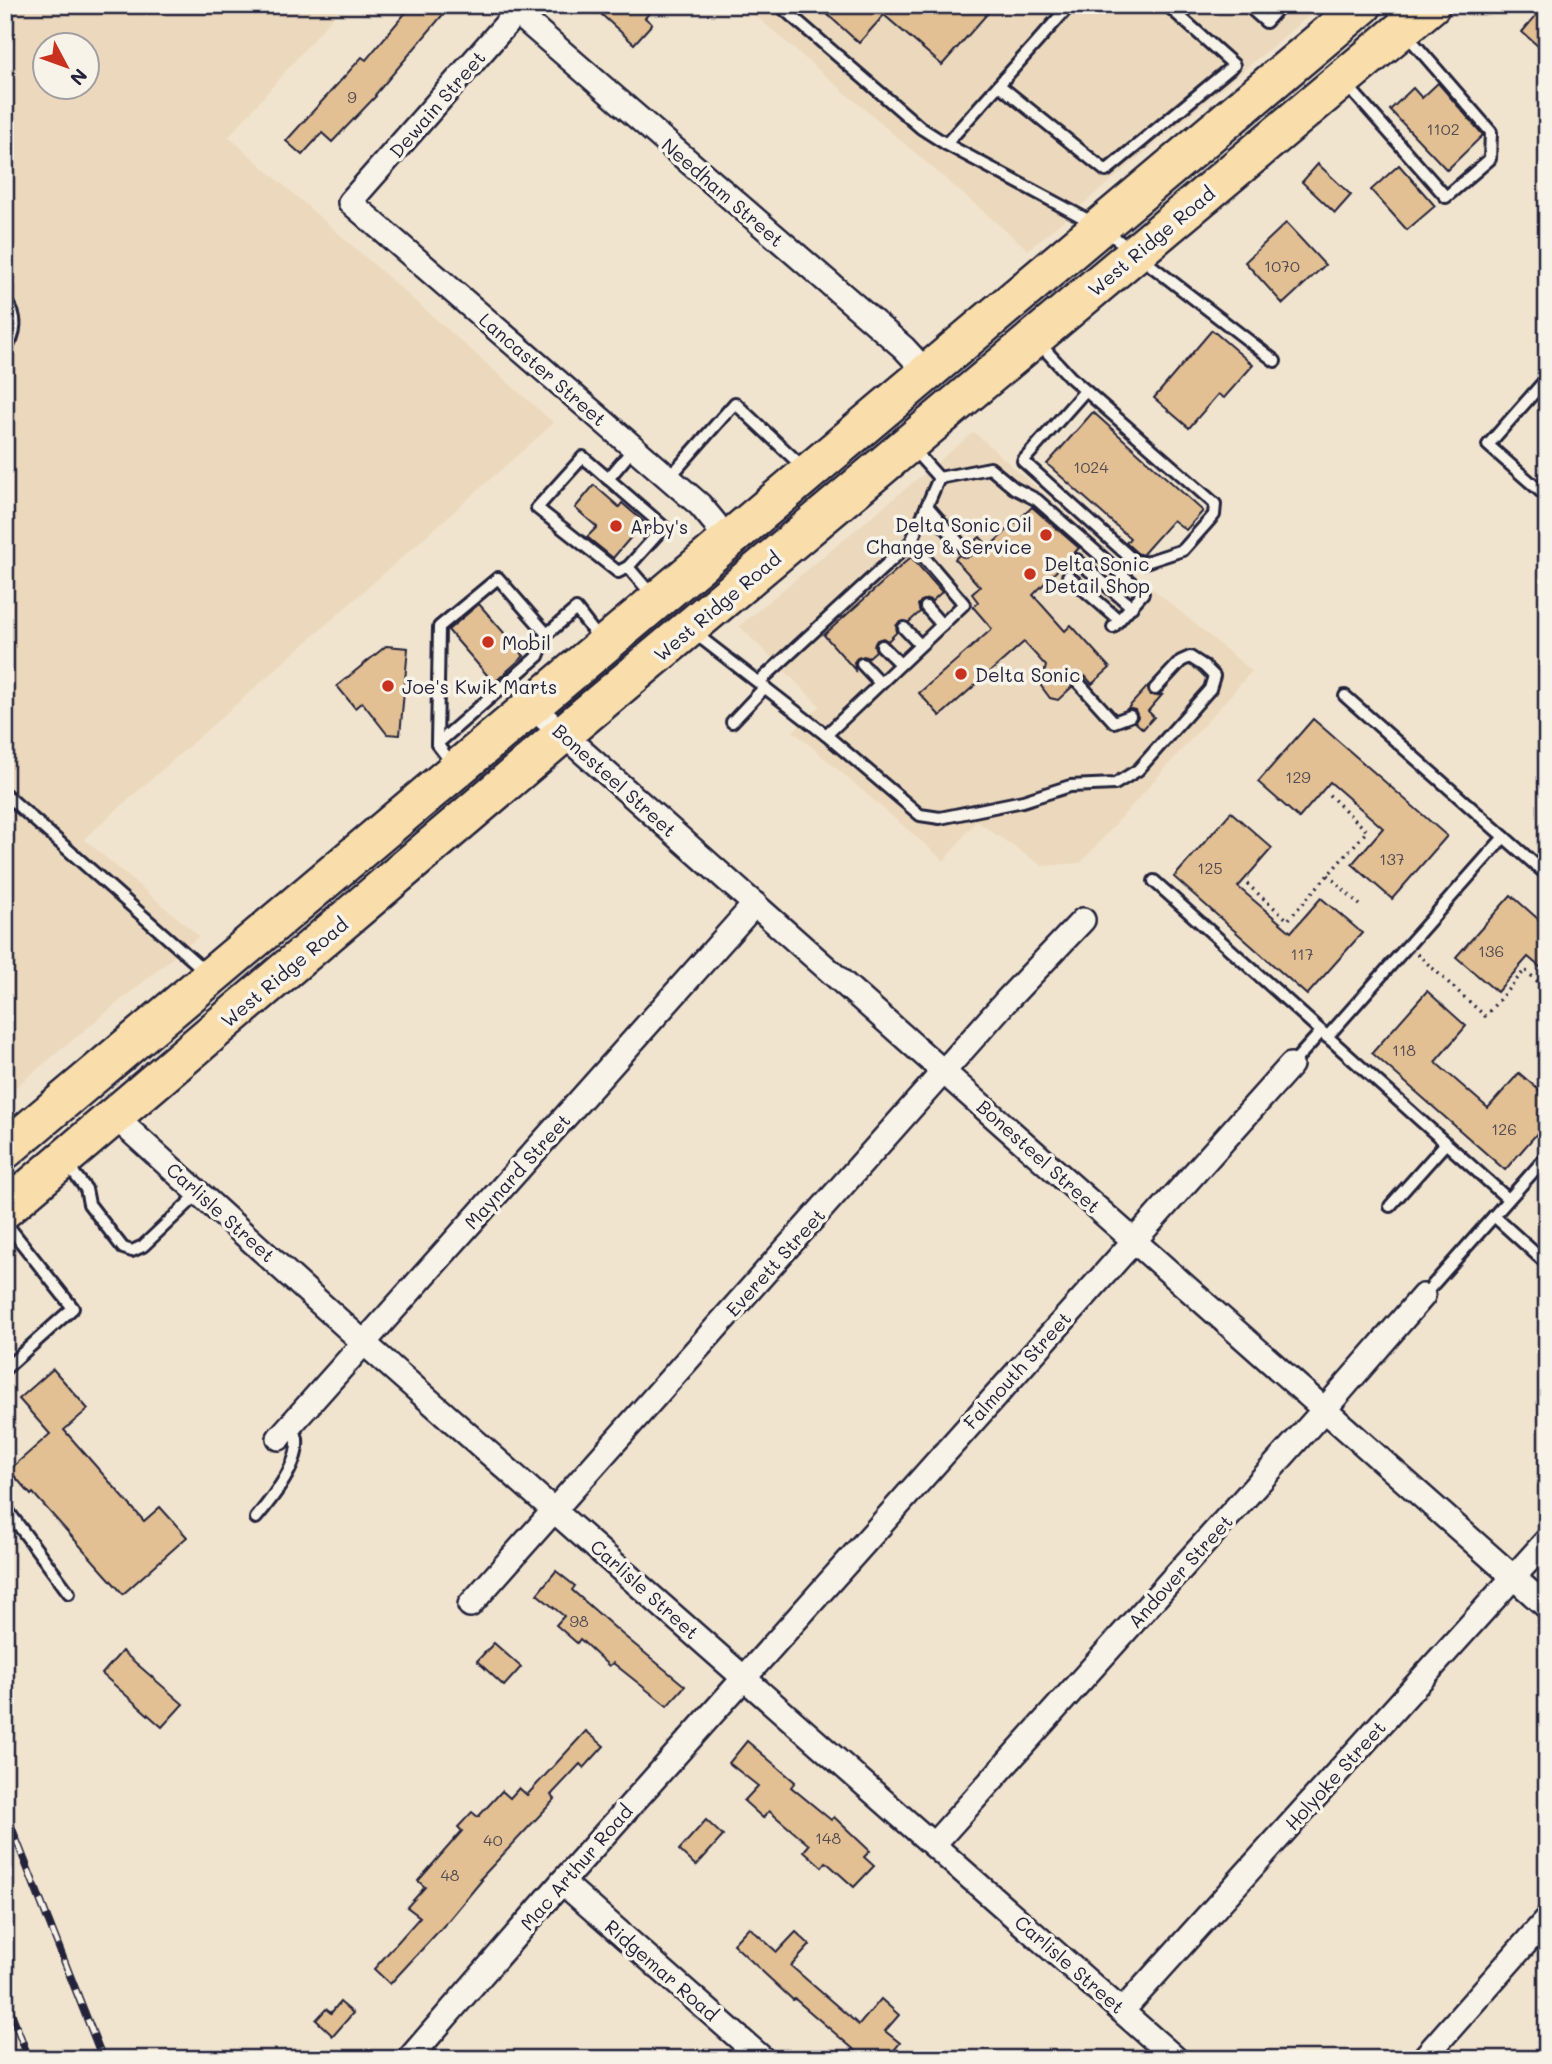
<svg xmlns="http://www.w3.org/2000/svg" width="1552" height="2064" font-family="Mali,sans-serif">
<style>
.built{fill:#ecd9bd;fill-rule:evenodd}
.building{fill:#e2c094;stroke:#22223b;stroke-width:2}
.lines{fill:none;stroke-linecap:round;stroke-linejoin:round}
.service-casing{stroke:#22223b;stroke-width:16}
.minor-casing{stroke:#22223b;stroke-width:28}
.trunk-casing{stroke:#22223b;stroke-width:42}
.path{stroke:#22223b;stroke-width:3.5;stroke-dasharray:2 5;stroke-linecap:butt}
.service{stroke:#f7f3e8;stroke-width:10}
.minor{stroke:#f7f3e8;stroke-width:23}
.trunk{stroke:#f9deab;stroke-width:37}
.rail-casing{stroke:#22223b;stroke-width:8}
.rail{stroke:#f7f3e8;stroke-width:5;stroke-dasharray:16;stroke-linecap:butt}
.poi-dot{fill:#c8321e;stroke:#f7f3e8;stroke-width:2.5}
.labels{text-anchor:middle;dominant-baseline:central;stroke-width:7;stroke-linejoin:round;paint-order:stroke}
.number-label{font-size:16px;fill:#524a51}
.street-label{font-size:19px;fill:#22223b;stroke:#f7f3e8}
.poi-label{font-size:19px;fill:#22223b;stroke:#f7f3e8;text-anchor:start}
</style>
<rect width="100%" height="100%" fill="#f1e4cf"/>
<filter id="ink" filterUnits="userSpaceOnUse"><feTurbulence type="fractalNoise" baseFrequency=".0143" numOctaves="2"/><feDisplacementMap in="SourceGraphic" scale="14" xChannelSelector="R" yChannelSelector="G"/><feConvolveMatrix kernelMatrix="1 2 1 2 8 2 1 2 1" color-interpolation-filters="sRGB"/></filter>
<g filter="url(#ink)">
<!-- built -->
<g class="built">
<path d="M5,5H343L229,137L554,423L84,839L199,936L5,1096ZM46,46H88V88H46Z"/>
<polygon points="743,5 1322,5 1028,250"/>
<polygon points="974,432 1118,560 1252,671 1081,863 1042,866 976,821 944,861 793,731 820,706 739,626"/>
</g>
<!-- building -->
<g class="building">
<polygon points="412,5 451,5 375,95 376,96 332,142 322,133 302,155 286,141 362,57 366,60"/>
<polygon points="591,5 656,5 645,18 652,24 634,44"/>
<polygon points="817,5 995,5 942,65 884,15 859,43"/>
<polygon points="1545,5 1547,5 1547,54 1522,32"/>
<polygon points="1438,83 1483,135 1447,170 1390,110 1413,88 1422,98"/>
<polygon points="1318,164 1351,195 1335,213 1302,182"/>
<polygon points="1399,165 1435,206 1407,230 1371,190"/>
<polygon points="1286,223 1325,265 1283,304 1245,262"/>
<polygon points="1212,330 1253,365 1224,398 1218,394 1189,428 1154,398"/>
<polygon points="1093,412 1203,511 1186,530 1173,520 1142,555 1137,553 1126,543 1130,538 1047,464"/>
<polygon points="594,485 619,507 622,503 644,522 613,558 587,537 597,527 575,508"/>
<polygon points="1032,507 1079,548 1033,595 1065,631 1071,625 1110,668 1092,684 1085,676 1076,675 1070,680 1072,687 1058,700 1050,698 1041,686 1046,666 1024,642 940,716 919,693 992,629 973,607 978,602 972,594 980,587 955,559 959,555 966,558 971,555 973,549 971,545 980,537 989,547"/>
<polygon points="911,557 942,592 932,601 928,599 921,601 918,605 920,612 909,622 899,622 896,626 897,632 888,641 883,638 877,640 874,645 876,651 868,658 864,656 857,658 854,662 855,670 824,635"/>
<polygon points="479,604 524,656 494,683 448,630"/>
<polygon points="386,646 408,648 400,735 387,734 362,702 355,708 337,686"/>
<polygon points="1148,686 1150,695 1162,695 1148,711 1154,717 1143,729 1135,722 1138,717 1135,710 1127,709"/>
<polygon points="1313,719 1447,836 1392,899 1352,864 1383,828 1330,782 1299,818 1258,782"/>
<polygon points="1231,812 1272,848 1238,887 1291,932 1321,898 1362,933 1307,995 1174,877"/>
<polygon points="1511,895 1547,927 1547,973 1528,957 1497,992 1456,957"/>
<polygon points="1427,991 1466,1026 1435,1062 1488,1108 1519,1073 1547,1097 1547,1122 1505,1170 1372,1053"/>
<polygon points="53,1369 88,1409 64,1430 144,1521 160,1507 187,1537 123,1594 33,1493 31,1495 9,1470 50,1434 19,1399"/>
<polygon points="556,1571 575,1586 572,1590 623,1635 685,1686 667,1706 613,1663 609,1666 580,1639 577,1643 556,1625 564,1616 537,1594"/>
<polygon points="494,1643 521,1667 504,1686 477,1661"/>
<polygon points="122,1651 183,1704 162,1727 102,1674"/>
<polygon points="586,1731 604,1746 584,1768 580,1764 551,1795 555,1799 480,1879 482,1880 448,1921 390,1984 374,1969 420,1917 407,1907 425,1887 418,1881 462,1831 458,1827 472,1812 478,1817 502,1791 510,1798 519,1788 527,1795"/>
<polygon points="747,1741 795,1782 791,1787 831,1820 834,1817 870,1851 864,1857 874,1866 854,1887 826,1862 822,1867 804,1851 809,1845 769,1811 763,1818 744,1801 758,1786 729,1763"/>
<polygon points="706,1820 723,1836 696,1866 679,1850"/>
<polygon points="749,1927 777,1952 796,1932 810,1945 791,1966 859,2025 881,1999 899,2015 885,2031 900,2043 887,2059 865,2059 795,1999 793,2000 733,1944"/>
<polygon points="340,2002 353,2013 333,2036 316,2020 326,2009 331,2013"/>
</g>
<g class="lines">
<defs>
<g id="service">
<polyline points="779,5 921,128 946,144 1101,227 1275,361"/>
<polyline points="1247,5 1266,22 1281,5"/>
<polyline points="999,85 1106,171 1234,65 1167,5"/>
<polyline points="1347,85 1446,197 1490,159 1491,132 1406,34"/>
<polyline points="946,144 1070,5"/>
<path d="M5,302C19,315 16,336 5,349"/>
<polyline points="1037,341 1070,377 1215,504 1214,515 1183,550 1143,563 1133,560 1023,461 1085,391"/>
<polyline points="1547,378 1488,445 1547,497"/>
<polyline points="913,449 939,478"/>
<polygon points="583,457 664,527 628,567 618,572 537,508"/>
<polyline points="669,478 735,403 805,469"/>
<polyline points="939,478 990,468 1014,488 1037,500 1143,593 1113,627"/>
<polyline points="608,479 634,448"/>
<polyline points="927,506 965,550"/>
<polyline points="1077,560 1132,607"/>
<polyline points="628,567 653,596"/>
<polyline points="1068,576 1119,620"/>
<polyline points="926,607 942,625"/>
<polyline points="904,628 920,645"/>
<polyline points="692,631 826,735 964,604 911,542"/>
<polyline points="882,646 900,664"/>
<polyline points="862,664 880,683"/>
<polyline points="759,682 911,542 939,478"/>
<polyline points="1078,682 1114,722 1130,716"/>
<polyline points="1345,696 1547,875"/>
<polyline points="732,722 765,687"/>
<polyline points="826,735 920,815 940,818 1023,801 1070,786 1115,784 1138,770 1210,689 1214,676 1204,666 1190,657 1181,661 1155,689"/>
<polyline points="437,744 538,656 547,634"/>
<polyline points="454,766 437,744 439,627 498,578 547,634 576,609 600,640"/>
<polyline points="5,794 205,971"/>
<polyline points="1154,881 1508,1199"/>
<polyline points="1327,1037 1504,837"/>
<polyline points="1291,1065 1321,1032"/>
<polyline points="66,1163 86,1189 89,1204 123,1248 132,1251 143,1246 199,1193"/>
<polyline points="1390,1206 1446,1143"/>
<polyline points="1494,1216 1547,1264"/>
<polyline points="5,1222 73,1308 5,1369"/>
<polyline points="1423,1296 1547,1156"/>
<polyline points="5,1507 69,1593"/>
<path d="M256,1518C271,1500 300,1464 297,1439C296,1434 294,1428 293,1423"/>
</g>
<g id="minor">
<polyline points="523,5 350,202 700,505 715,523 726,544"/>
<polyline points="517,13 904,348 927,373"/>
<polyline points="531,706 1547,1607"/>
<polyline points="115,1117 364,1343 1176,2059"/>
<polyline points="279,1438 755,904"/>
<polyline points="470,1605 1006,1001 1083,920"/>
<polyline points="934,1844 1324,1410 1423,1296"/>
<polyline points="562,1882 763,2059"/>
<polyline points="1123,2010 1547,1540"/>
<polyline points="409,2059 562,1882 1291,1065"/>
<polyline points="1423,2059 1547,1919"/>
</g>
<g id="trunk">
<path d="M5,1150C457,767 911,387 1363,5"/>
<polyline points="5,1209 563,734 1431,5"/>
</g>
</defs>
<!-- service casing -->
<use href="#service" class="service-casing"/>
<!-- minor casing -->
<use href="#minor" class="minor-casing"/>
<!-- trunk casing -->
<use href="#trunk" class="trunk-casing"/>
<!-- path -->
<g class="path">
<polyline points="1328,875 1360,905"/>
<polyline points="1247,884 1288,920 1367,831 1327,793"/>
<polyline points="1417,954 1485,1016 1525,970 1547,990"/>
</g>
<!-- service -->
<use href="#service" class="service"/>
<!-- minor -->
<use href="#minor" class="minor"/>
<!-- trunk -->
<use href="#trunk" class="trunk"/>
<defs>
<g id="rail">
<polyline points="5,1811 103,2059"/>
<polyline points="5,1997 29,2059"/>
</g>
</defs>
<!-- rail casing -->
<use href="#rail" class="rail-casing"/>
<!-- rail -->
<use href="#rail" class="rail"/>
</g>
</g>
<!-- markers -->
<g class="poi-dot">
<circle cx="616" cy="526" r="7"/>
<circle cx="1046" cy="535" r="7"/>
<circle cx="1030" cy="574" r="7"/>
<circle cx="488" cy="642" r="7"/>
<circle cx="961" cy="674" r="7"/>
<circle cx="388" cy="686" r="7"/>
</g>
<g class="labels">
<!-- number labels -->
<g class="number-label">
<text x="352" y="96">9</text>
<text x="1443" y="128">1102</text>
<text x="1282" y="265">1070</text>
<text x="1091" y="466">1024</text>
<text x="1298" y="776">129</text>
<text x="1392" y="858">137</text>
<text x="1210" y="867">125</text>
<text x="1491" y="950">136</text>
<text x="1302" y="953">117</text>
<text x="1404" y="1049">118</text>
<text x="1504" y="1128">126</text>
<text x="579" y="1620">98</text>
<text x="828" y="1837">148</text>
<text x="493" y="1839">40</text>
<text x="450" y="1874">48</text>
</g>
<!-- street labels -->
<g class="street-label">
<text transform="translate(437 104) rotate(-49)">Dewain Street</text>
<text transform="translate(723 192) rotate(41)">Needham Street</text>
<text transform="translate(1151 241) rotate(-40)">West Ridge Road</text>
<text transform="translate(543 369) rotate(41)">Lancaster Street</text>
<text transform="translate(717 606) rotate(-40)">West Ridge Road</text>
<text transform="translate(615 780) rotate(42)">Bonesteel Street</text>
<text transform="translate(284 972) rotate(-40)">West Ridge Road</text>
<text transform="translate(1039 1156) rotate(42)">Bonesteel Street</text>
<text transform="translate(517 1171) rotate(-48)">Maynard Street</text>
<text transform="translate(221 1212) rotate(42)">Carlisle Street</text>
<text transform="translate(775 1262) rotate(-48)">Everett Street</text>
<text transform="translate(1017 1370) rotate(-48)">Falmouth Street</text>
<text transform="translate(1180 1571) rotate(-48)">Andover Street</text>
<text transform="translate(645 1589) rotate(42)">Carlisle Street</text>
<text transform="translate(1335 1775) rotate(-48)">Holyoke Street</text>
<text transform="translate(576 1867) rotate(-49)">Mac Arthur Road</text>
<text transform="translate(1070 1964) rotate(41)">Carlisle Street</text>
<text transform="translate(662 1970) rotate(41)">Ridgemar Road</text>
</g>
<!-- poi labels -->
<g class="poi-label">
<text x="1032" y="524" text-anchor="end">Delta Sonic Oil<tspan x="1032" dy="22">Change &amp; Service</tspan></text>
<text x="630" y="526">Arby's</text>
<text x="1044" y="563">Delta Sonic<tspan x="1044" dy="22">Detail Shop</tspan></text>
<text x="502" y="642">Mobil</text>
<text x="975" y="674">Delta Sonic</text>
<text x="402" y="686">Joe's Kwik Marts</text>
</g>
</g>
<!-- margin -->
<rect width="1552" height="2064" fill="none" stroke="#f7f3e8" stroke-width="28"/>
<rect x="14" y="14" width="1524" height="2036" fill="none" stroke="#22223b" stroke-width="2.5" filter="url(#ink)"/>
<!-- north arrow -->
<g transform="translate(66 66) rotate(131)"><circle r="33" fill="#f7f3e8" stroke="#a29fa3" stroke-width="2"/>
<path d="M0-5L12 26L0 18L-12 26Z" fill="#c8321e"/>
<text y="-10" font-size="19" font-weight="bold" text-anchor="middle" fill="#22223b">N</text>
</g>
</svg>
